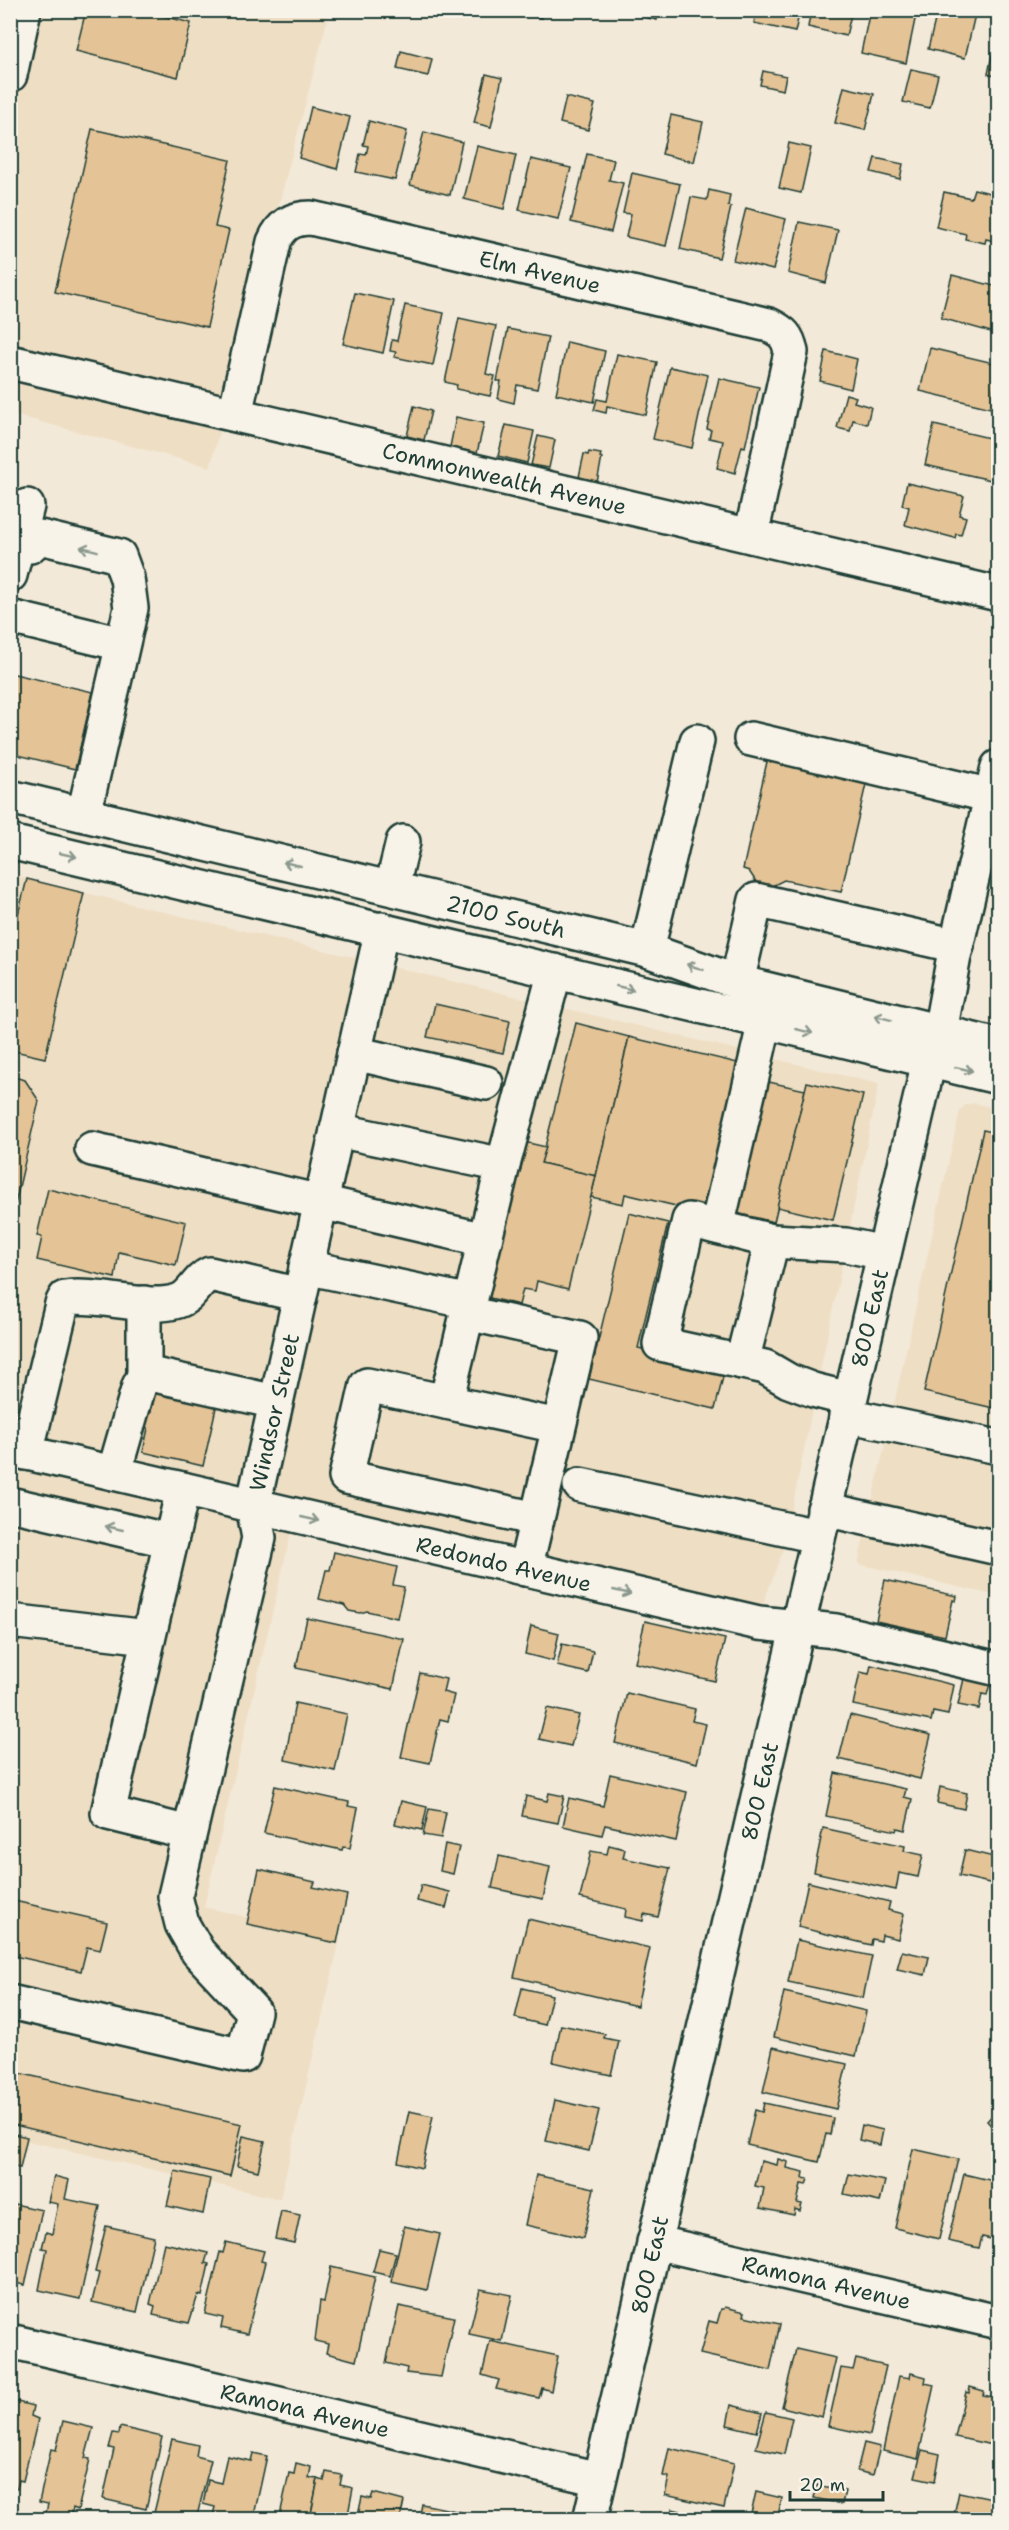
<svg xmlns="http://www.w3.org/2000/svg" width="1009" height="2530" font-family="'Shantell Sans',sans-serif">
<style>
.built{fill:#eedec4}
.building{fill:#e4c396;stroke:#1f3d34;stroke-width:1.5}
.lines{fill:none;stroke-linecap:round;stroke-linejoin:round}
.minor-casing{stroke:#1f3d34;stroke-width:38}
.major-casing{stroke:#1f3d34;stroke-width:38}
.minor{stroke:#f7f3e8;stroke-width:33}
.major{stroke:#f7f3e8;stroke-width:33}
.oneway{stroke:#8b988e}
.labels{text-anchor:middle;dominant-baseline:central;stroke-width:5;stroke-linejoin:round;paint-order:stroke}
.street-label{font-size:22px;fill:#1f3d34;stroke:#f7f3e8}
</style>
<rect width="100%" height="100%" fill="#f3e9d8"/>
<filter id="ink" filterUnits="userSpaceOnUse"><feTurbulence type="fractalNoise" baseFrequency=".0167" numOctaves="2"/><feDisplacementMap in="SourceGraphic" scale="12" xChannelSelector="R" yChannelSelector="G"/><feConvolveMatrix kernelMatrix="1 2 1 2 8 2 1 2 1" color-interpolation-filters="sRGB"/></filter>
<g filter="url(#ink)">
<!-- built -->
<g class="built">
<polygon points="302,10 328,17 210,467 11,414 10,11"/>
<polygon points="11,875 879,1084 784,1547 754,1629 292,1528 204,1907 340,1939 280,2199 11,2137"/>
<polygon points="974,1103 998,1109 998,1596 858,1564 960,1111 965,1105"/>
</g>
<!-- building -->
<g class="building">
<polygon points="86,10 152,10 151,13 191,23 178,77 76,51"/>
<polygon points="518,10 543,10 541,18 517,13"/>
<polygon points="613,10 659,10 657,20"/>
<polygon points="756,10 800,10 795,32 754,23"/>
<polygon points="811,10 852,10 846,36 808,27"/>
<polygon points="870,10 917,10 906,63 861,53"/>
<polygon points="934,10 976,10 965,58 928,49 936,16 933,16"/>
<polygon points="401,51 432,59 428,76 397,69"/>
<polygon points="992,55 998,57 998,77 988,74"/>
<polygon points="911,69 938,75 930,108 903,102"/>
<polygon points="763,71 786,76 783,90 760,85"/>
<polygon points="486,74 502,78 491,127 474,123"/>
<polygon points="844,87 874,94 865,130 835,123"/>
<polygon points="566,97 595,104 588,130 560,123"/>
<polygon points="311,107 350,117 337,169 299,158"/>
<polygon points="671,115 703,122 694,162 662,154"/>
<polygon points="369,121 407,131 395,180 356,172 360,154 366,155 368,146 363,145"/>
<polygon points="92,129 230,160 215,227 229,230 207,327 55,292"/>
<polygon points="424,132 462,142 450,195 410,185"/>
<polygon points="789,143 811,148 801,193 779,188"/>
<polygon points="477,146 516,155 504,209 464,199"/>
<polygon points="587,154 614,160 609,180 623,183 611,232 571,222"/>
<polygon points="875,158 903,164 900,179 871,172"/>
<polygon points="531,159 571,168 558,219 519,210"/>
<polygon points="632,173 680,184 666,246 626,237 631,214 623,213"/>
<polygon points="974,189 998,195 998,242 986,239 985,243 965,239 966,234 936,227 944,192 971,198"/>
<polygon points="709,190 730,195 728,206 731,207 719,258 680,249 691,197 707,200"/>
<polygon points="746,208 786,219 773,270 733,260"/>
<polygon points="799,222 838,230 826,283 788,273"/>
<polygon points="952,275 998,287 998,334 941,318"/>
<polygon points="355,293 394,301 383,353 343,344"/>
<polygon points="405,305 444,313 433,365 394,357 396,352 390,351 392,340 397,341"/>
<polygon points="459,318 496,326 486,374 495,376 490,396 456,389 457,385 445,382"/>
<polygon points="508,329 548,337 537,389 517,385 514,403 498,399 501,381 497,381"/>
<polygon points="567,342 605,351 594,402 556,394"/>
<polygon points="930,348 998,364 991,408 920,391"/>
<polygon points="826,351 857,359 851,389 820,381"/>
<polygon points="617,354 657,362 646,415 607,406 606,413 594,410 597,399 607,401"/>
<polygon points="670,367 708,375 692,448 653,439"/>
<polygon points="719,378 759,387 745,447 742,446 735,473 717,468 723,441 709,438 711,430 707,429"/>
<polygon points="846,394 856,397 854,402 871,407 867,424 853,420 850,431 837,428"/>
<polygon points="414,406 431,411 424,440 407,436"/>
<polygon points="456,417 484,423 477,453 450,447"/>
<polygon points="506,425 534,431 527,463 498,456"/>
<polygon points="934,425 998,440 991,480 925,465"/>
<polygon points="538,436 555,440 549,468 531,465"/>
<polygon points="589,452 601,454 600,457 602,458 597,482 579,477 584,454 588,455"/>
<polygon points="907,483 964,496 959,515 966,517 961,535 956,534 955,538 905,525 909,507 902,505"/>
<polygon points="10,673 93,692 75,769 10,753"/>
<polygon points="768,757 867,780 841,892 784,880 762,891 749,871 743,869"/>
<polygon points="27,879 84,893 45,1058 10,1050 10,946"/>
<polygon points="435,1004 510,1021 503,1053 427,1037"/>
<polygon points="576,1023 629,1037 596,1176 541,1163"/>
<polygon points="629,1037 746,1065 710,1214 625,1194 623,1204 591,1197"/>
<polygon points="10,1076 25,1080 39,1101 10,1226"/>
<polygon points="760,1080 805,1090 774,1222 728,1211"/>
<polygon points="807,1082 863,1095 833,1220 777,1207"/>
<polygon points="983,1130 998,1133 998,1409 924,1392"/>
<polygon points="524,1142 546,1147 541,1163 596,1176 568,1289 537,1281 535,1291 523,1289 519,1305 486,1297"/>
<polygon points="48,1189 186,1222 176,1265 119,1252 115,1278 37,1260 42,1237 37,1236"/>
<polygon points="629,1213 668,1223 638,1348 725,1369 715,1409 589,1379"/>
<polygon points="156,1390 217,1403 203,1466 143,1452 148,1428 138,1426 142,1409 151,1411"/>
<polygon points="334,1552 397,1567 393,1585 404,1587 397,1618 367,1611 360,1613 349,1611 344,1605 319,1599 326,1570 330,1570"/>
<polygon points="885,1580 957,1596 956,1601 953,1600 945,1636 876,1621"/>
<polygon points="307,1618 404,1639 393,1689 296,1668"/>
<polygon points="645,1621 725,1639 715,1681 635,1663"/>
<polygon points="531,1626 559,1633 553,1661 525,1654"/>
<polygon points="562,1644 593,1651 588,1673 557,1666"/>
<polygon points="871,1665 954,1685 948,1715 933,1712 931,1721 853,1705 860,1672 869,1674"/>
<polygon points="420,1673 446,1679 443,1692 454,1695 448,1721 440,1719 430,1763 401,1757"/>
<polygon points="965,1674 991,1680 987,1695 982,1694 979,1709 958,1705"/>
<polygon points="627,1693 695,1709 692,1721 706,1724 697,1763 615,1743"/>
<polygon points="295,1703 347,1714 335,1771 285,1760"/>
<polygon points="547,1708 579,1715 571,1746 539,1739"/>
<polygon points="850,1715 931,1735 920,1779 839,1759"/>
<polygon points="835,1773 906,1789 904,1797 912,1799 905,1830 897,1828 896,1831 826,1816"/>
<polygon points="610,1774 687,1792 676,1841 605,1825 602,1835 563,1826 569,1798 603,1806"/>
<polygon points="275,1786 349,1802 348,1806 358,1808 350,1848 343,1847 342,1850 264,1833"/>
<polygon points="940,1787 967,1793 964,1809 937,1803"/>
<polygon points="549,1793 564,1796 558,1823 522,1816 526,1796 547,1801"/>
<polygon points="401,1801 427,1807 422,1830 395,1824"/>
<polygon points="429,1809 446,1812 441,1838 423,1835"/>
<polygon points="823,1828 905,1846 904,1851 923,1855 918,1877 899,1873 896,1890 814,1872"/>
<polygon points="445,1844 459,1847 453,1874 440,1871"/>
<polygon points="609,1845 625,1849 623,1858 670,1868 658,1917 644,1914 643,1921 625,1917 626,1909 580,1898 591,1851 607,1854"/>
<polygon points="965,1850 998,1858 998,1885 959,1876"/>
<polygon points="499,1856 550,1867 543,1899 492,1888"/>
<polygon points="259,1869 315,1882 313,1887 347,1895 337,1943 247,1924"/>
<polygon points="808,1882 890,1902 888,1910 904,1914 898,1939 882,1935 881,1941 872,1939 871,1945 798,1927"/>
<polygon points="421,1885 450,1892 446,1908 417,1901"/>
<polygon points="10,1900 107,1922 100,1950 87,1947 81,1971 10,1955"/>
<polygon points="528,1919 650,1948 637,2006 514,1977"/>
<polygon points="797,1940 872,1956 863,1998 788,1982"/>
<polygon points="902,1951 929,1957 925,1975 897,1969"/>
<polygon points="522,1988 552,1995 545,2025 515,2018"/>
<polygon points="784,1992 866,2011 856,2056 774,2037"/>
<polygon points="561,2025 605,2034 604,2038 619,2041 611,2075 553,2062"/>
<polygon points="998,2030 998,2057 993,2055"/>
<polygon points="773,2047 847,2064 836,2109 763,2092"/>
<polygon points="10,2071 242,2124 230,2176 10,2124"/>
<polygon points="555,2100 599,2110 589,2151 546,2141"/>
<polygon points="764,2103 833,2118 830,2135 826,2134 819,2162 747,2145 755,2110 762,2112"/>
<polygon points="998,2109 998,2133 987,2121"/>
<polygon points="409,2111 433,2116 422,2168 398,2162"/>
<polygon points="862,2125 883,2130 880,2145 859,2140"/>
<polygon points="10,2133 27,2137 20,2168 10,2166"/>
<polygon points="243,2136 265,2141 258,2171 237,2166"/>
<polygon points="913,2149 958,2159 939,2239 895,2228"/>
<polygon points="778,2159 788,2162 787,2168 804,2172 803,2178 808,2179 806,2185 801,2184 797,2203 802,2204 800,2211 795,2209 794,2215 760,2208 764,2188 755,2186 761,2161 777,2165"/>
<polygon points="175,2171 210,2179 203,2214 167,2206"/>
<polygon points="849,2174 885,2181 880,2202 844,2194"/>
<polygon points="964,2174 998,2182 998,2230 996,2240 982,2237 979,2248 948,2241"/>
<polygon points="536,2175 594,2188 583,2238 525,2225"/>
<polygon points="54,2176 69,2180 65,2199 100,2206 80,2299 39,2290 47,2249 42,2248 46,2232 52,2234 58,2204 48,2202"/>
<polygon points="10,2203 42,2210 25,2285 10,2282"/>
<polygon points="281,2211 300,2215 294,2243 275,2239"/>
<polygon points="106,2226 154,2237 137,2312 92,2302 99,2273 95,2272"/>
<polygon points="404,2226 440,2234 427,2290 391,2282"/>
<polygon points="226,2242 264,2251 261,2261 265,2262 247,2334 221,2328 223,2318 205,2314 220,2252 223,2253"/>
<polygon points="164,2243 208,2253 205,2263 209,2264 202,2296 198,2295 189,2323 153,2315 155,2306 150,2304"/>
<polygon points="379,2249 396,2253 390,2276 373,2272"/>
<polygon points="331,2267 375,2277 356,2361 326,2353 328,2344 315,2341 320,2301 324,2302"/>
<polygon points="480,2289 512,2295 502,2341 469,2334"/>
<polygon points="399,2306 454,2317 441,2377 406,2373 407,2368 386,2363"/>
<polygon points="725,2307 745,2312 744,2316 780,2324 770,2370 700,2354 709,2321 717,2323 721,2309 724,2309"/>
<polygon points="490,2341 558,2356 551,2391 542,2388 539,2398 496,2389 499,2380 482,2375"/>
<polygon points="796,2349 836,2358 822,2417 782,2407"/>
<polygon points="856,2359 886,2366 870,2435 828,2426 841,2368 853,2370"/>
<polygon points="911,2373 926,2377 925,2383 934,2385 918,2459 883,2451 899,2376 910,2378"/>
<polygon points="970,2387 984,2391 983,2395 998,2398 998,2437 993,2436 992,2445 955,2437 966,2392 969,2393"/>
<polygon points="10,2400 33,2406 31,2416 38,2419 23,2481 19,2480 17,2489 10,2488"/>
<polygon points="731,2405 762,2413 757,2432 727,2425"/>
<polygon points="766,2412 792,2418 784,2454 756,2448"/>
<polygon points="63,2421 93,2428 85,2458 90,2459 78,2510 73,2508 70,2520 55,2520 45,2517 48,2504 39,2502 51,2449 56,2450"/>
<polygon points="120,2427 162,2437 146,2509 103,2499 114,2449 109,2448 113,2433 119,2434"/>
<polygon points="172,2439 198,2445 196,2456 211,2460 196,2520 162,2520 153,2517"/>
<polygon points="864,2443 880,2447 873,2475 857,2471"/>
<polygon points="669,2448 734,2463 724,2508 665,2495 669,2477 663,2476"/>
<polygon points="922,2450 940,2454 935,2481 915,2477"/>
<polygon points="253,2453 267,2456 253,2520 212,2519 215,2507 203,2504 208,2480 221,2483 227,2456 251,2461"/>
<polygon points="296,2463 311,2467 309,2478 318,2479 310,2519 279,2520 289,2473 294,2474"/>
<polygon points="326,2472 342,2475 340,2485 353,2488 347,2520 310,2519 318,2479 324,2481"/>
<polygon points="817,2485 845,2491 842,2504 814,2498"/>
<polygon points="756,2492 782,2498 777,2520 750,2517"/>
<polygon points="959,2492 997,2500 992,2520 953,2519"/>
<polygon points="373,2493 404,2501 400,2520 357,2520 362,2497 371,2499"/>
<polygon points="422,2504 461,2512 460,2520 419,2520"/>
<polygon points="672,2509 719,2520 670,2520"/>
</g>
<g class="lines">
<defs>
<g id="minor">
<polyline points="10,75 24,10"/>
<path id="s1" d="M10,362L998,594"/>
<path id="s2" d="M235,414L274,242C281,225 292,218 311,218L769,325C783,332 788,336 791,352L751,536"/>
<polyline points="18,543 30,546 40,537 119,556 127,578 131,608 84,814"/>
<polyline points="10,575 27,506"/>
<polyline points="10,617 122,644"/>
<polyline points="751,739 992,796"/>
<polyline points="392,887 403,842"/>
<polyline points="647,950 697,741"/>
<polyline points="737,982 756,900 957,946"/>
<polyline points="940,1032 954,956 998,767"/>
<polyline points="354,1053 486,1083"/>
<polyline points="92,1149 485,1240"/>
<polyline points="503,1165 555,971"/>
<polyline points="717,1227 765,1021"/>
<polyline points="306,1267 470,1302 503,1165 337,1130"/>
<polyline points="470,1302 446,1402 367,1385 346,1477 537,1519 525,1569"/>
<polyline points="144,1303 144,1376"/>
<polyline points="467,1313 580,1338 537,1519"/>
<polyline points="742,1362 772,1241"/>
<polyline points="849,1399 813,1390 789,1381 765,1367 660,1344 689,1220 772,1241 846,1245 884,1253"/>
<polyline points="446,1402 558,1426"/>
<polyline points="846,1415 998,1447"/>
<path id="s3" d="M10,1449L759,1623L836,1631L998,1669"/>
<path d="M26,1453L62,1304L65,1298C99,1293 147,1311 178,1301C193,1296 196,1280 210,1274L300,1295"/>
<polyline points="114,1473 139,1386 144,1376 150,1374 276,1402"/>
<polyline points="580,1485 817,1536"/>
<polyline points="183,1489 108,1813 189,1833"/>
<polyline points="10,1504 171,1541"/>
<polyline points="824,1509 998,1548"/>
<polyline points="10,1621 148,1637"/>
<path id="s4" d="M10,2002L243,2056L254,2012L198,1952L182,1924L175,1896L259,1538L253,1506L382,929"/>
<path id="s5" d="M654,2242L998,2322"/>
<path id="s6" d="M10,2341L599,2479"/>
<path id="s7" d="M590,2520L929,1061"/>
</g>
<g id="major">
<path id="s8" d="M10,797L647,950L737,982L998,1046"/>
<polyline points="10,842 998,1077"/>
</g>
</defs>
<!-- minor casing -->
<use href="#minor" class="minor-casing"/>
<!-- major casing -->
<use href="#major" class="major-casing"/>
<!-- minor -->
<use href="#minor" class="minor"/>
<!-- major -->
<use href="#major" class="major"/>
</g>
<!-- one-way arrows -->
<defs><path id="oneway-shaft" d="M-6 0H5M1.5-3L5.5 0L1.5 3" fill="none" stroke-width="1.6" stroke-linecap="round" stroke-linejoin="round" transform="scale(1.5)"/></defs>
<g class="oneway">
<use href="#oneway-shaft" transform="translate(89 549) rotate(-166)"/>
<use href="#oneway-shaft" transform="translate(68 855) rotate(13)"/>
<use href="#oneway-shaft" transform="translate(292 864) rotate(-167)"/>
<use href="#oneway-shaft" transform="translate(695 967) rotate(-161)"/>
<use href="#oneway-shaft" transform="translate(625 988) rotate(13)"/>
<use href="#oneway-shaft" transform="translate(883 1018) rotate(-166)"/>
<use href="#oneway-shaft" transform="translate(804 1031) rotate(14)"/>
<use href="#oneway-shaft" transform="translate(964 1069) rotate(13)"/>
<use href="#oneway-shaft" transform="translate(310 1519) rotate(13)"/>
<use href="#oneway-shaft" transform="translate(114 1528) rotate(-167)"/>
<use href="#oneway-shaft" transform="translate(622 1592) rotate(13)"/>
</g>
</g>
<g class="labels">
<!-- street labels -->
<g class="street-label">
<text stroke="none"><textPath href="#s2" startOffset="459">Elm Avenue</textPath></text>
<text stroke="none"><textPath href="#s1" startOffset="508">Commonwealth Avenue</textPath></text>
<text stroke="none"><textPath href="#s8" startOffset="510">2100 South</textPath></text>
<text stroke="none"><textPath href="#s7" startOffset="1234">800 East</textPath></text>
<text stroke="none"><textPath href="#s4" startOffset="924">Windsor Street</textPath></text>
<text stroke="none"><textPath href="#s3" startOffset="507">Redondo Avenue</textPath></text>
<text stroke="none"><textPath href="#s7" startOffset="748">800 East</textPath></text>
<text stroke="none"><textPath href="#s7" startOffset="262">800 East</textPath></text>
<text stroke="none"><textPath href="#s5" startOffset="177">Ramona Avenue</textPath></text>
<text stroke="none"><textPath href="#s6" startOffset="303">Ramona Avenue</textPath></text>
</g>
</g>
<!-- margin -->
<rect width="1009" height="2530" fill="none" stroke="#f7f3e8" stroke-width="36"/>
<rect x="18" y="18" width="973" height="2494" fill="none" stroke="#1f3d34" stroke-width="2" filter="url(#ink)"/>
<!-- scale -->
<path d="M790 2491v9h93v-9" fill="none" stroke="#1f3d34" stroke-width="3"/>
<text x="799" y="2491" font-size="18" fill="#1f3d34" stroke="#f7f3e8" stroke-width="4.5" paint-order="stroke">20 m</text>
</svg>
